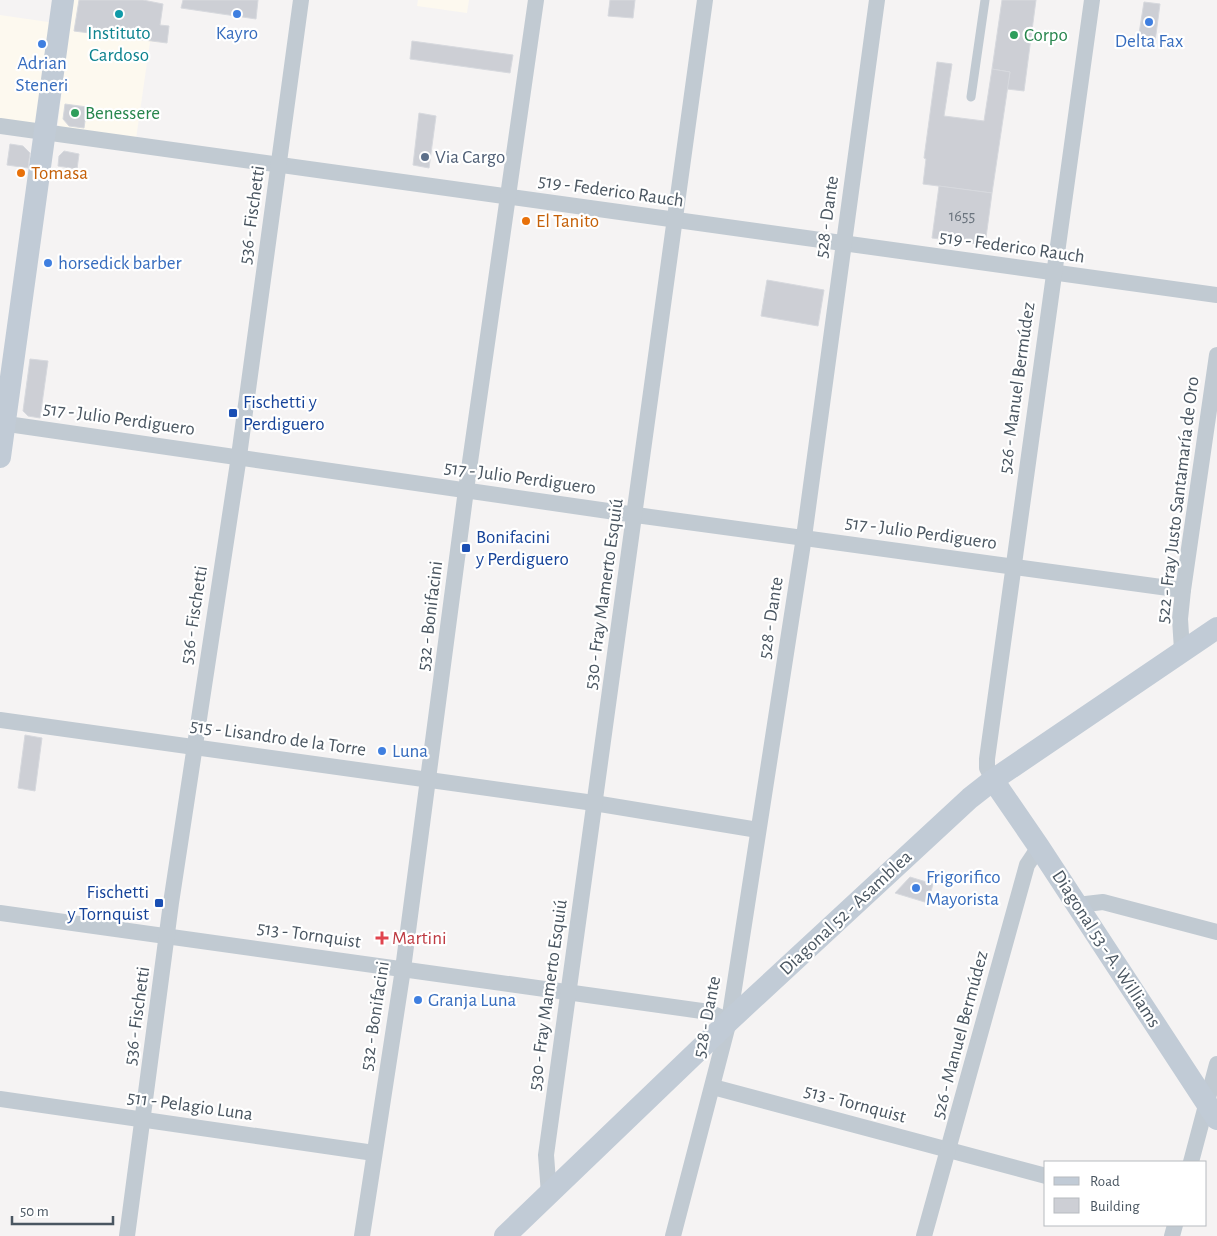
<svg xmlns="http://www.w3.org/2000/svg" width="1217" height="1236" font-family="'Alegreya Sans',sans-serif">
<style>
.commercial{fill:#fdf9ef}
.building{fill:#cdcfd5;stroke:#d7d9de}
.lines{fill:none;stroke-linecap:round;stroke-linejoin:round}
.lane{stroke:#c1cad2;stroke-width:9}
.street{stroke:#c1cad2;stroke-width:16}
.secondary{stroke:#c1cbd6;stroke-width:22}
.culture-dot{fill:#0f9aa8;stroke:#fff;stroke-width:2}
.shop-dot{fill:#3f7fe0;stroke:#fff;stroke-width:2}
.leisure-dot{fill:#2e9e5b;stroke:#fff;stroke-width:2}
.service-dot{fill:#5c6f8a;stroke:#fff;stroke-width:2}
.food-dot{fill:#e8710a;stroke:#fff;stroke-width:2}
.transit-dot{fill:#1a4fb4;stroke:#fff;stroke-width:2}
.health-dot{fill:#e0444e;stroke:#fff;stroke-width:2}
.labels{text-anchor:middle;dominant-baseline:central;stroke-width:4.5;stroke-linejoin:round;paint-order:stroke}
.number-label{font-size:16px;fill:#6b747e}
.culture-label{font-size:19px;fill:#0d838f;stroke:#fff}
.shop-label{font-size:19px;fill:#366cbe;stroke:#fff;text-anchor:start}
.leisure-label{font-size:19px;fill:#27864d;stroke:#fff;text-anchor:start}
.service-label{font-size:19px;fill:#4e5e75;stroke:#fff;text-anchor:start}
.food-label{font-size:19px;fill:#c56008;stroke:#fff;text-anchor:start}
.street-label{font-size:19px;fill:#4a5661;stroke:#fff}
.transit-label{font-size:19px;fill:#164399;stroke:#fff;text-anchor:start}
.health-label{font-size:19px;fill:#be3a42;stroke:#fff;text-anchor:start}
</style>
<rect width="100%" height="100%" fill="#f5f3f3"/>
<!-- commercial -->
<g class="commercial">
<polygon points="72,0 143,0 163,4 160,25 169,26 167,43 150,42 136,139 64,130 58,125"/>
<polygon points="418,0 469,0 467,13 417,6"/>
<polygon points="0,15 55,23 38,121 31,124 0,120"/>
</g>
<!-- building -->
<g class="building">
<polygon points="79,0 143,0 163,4 160,25 169,26 167,43 74,31"/>
<polygon points="183,0 258,0 256,19 181,8"/>
<polygon points="610,0 635,0 633,18 608,16"/>
<polygon points="1002,0 1036,0 1024,91 1007,89 1010,72 992,69"/>
<polygon points="1144,2 1160,4 1155,42 1138,40"/>
<polygon points="412,41 513,55 510,73 410,59"/>
<polygon points="937,62 952,64 944,116 984,121 992,69 1010,72 992,193 923,184 926,159 924,158"/>
<polygon points="65,104 87,107 84,128 69,126 63,119"/>
<polygon points="419,113 436,116 429,168 413,165"/>
<polygon points="10,144 23,146 30,153 28,168 7,165"/>
<polygon points="64,151 79,154 77,169 58,166 59,156"/>
<polygon points="939,186 992,193 985,245 932,238"/>
<polygon points="767,280 824,290 818,326 761,316"/>
<polygon points="30,359 48,361 40,418 28,416 23,411"/>
<polygon points="25,735 42,738 35,791 18,788"/>
<polygon points="910,877 933,884 928,903 895,893"/>
</g>
<g class="lines">
<!-- lane -->
<polyline class="lane" points="971,97 985,0"/>
<!-- street -->
<g class="street">
<polyline points="0,126 1217,295"/>
<polyline points="0,423 636,515 1183,590"/>
<polyline points="1182,650 1180,619 1183,590 1217,355"/>
<polyline points="0,720 594,803 758,830"/>
<polyline points="993,780 987,768 987,759 1092,0"/>
<polyline points="1077,905 1103,902 1217,932"/>
<polyline points="0,913 709,1012 729,1021"/>
<polyline points="713,1087 1046,1176"/>
<polyline points="0,1099 374,1153"/>
<polyline points="1191,1162 1217,1064"/>
<polyline points="549,1194 546,1155 705,0"/>
<polyline points="127,1236 171,903 239,456 301,0"/>
<polyline points="362,1236 403,969 466,490 536,0"/>
<polyline points="673,1236 729,1021 804,537 877,0"/>
<polyline points="924,1236 1027,865 1039,847"/>
<polyline points="1172,1236 1175,1225"/>
</g>
<!-- secondary -->
<g class="secondary">
<polyline points="0,457 63,0"/>
<polyline points="993,780 1039,847 1217,1119"/>
<polyline points="505,1236 729,1021 970,798 993,780 1217,628"/>
</g>
</g>
<!-- markers -->
<circle class="culture-dot" cx="119" cy="14" r="5"/>
<g class="shop-dot">
<circle cx="237" cy="14" r="5"/>
<circle cx="1149" cy="22" r="5"/>
<circle cx="42" cy="44" r="5"/>
<circle cx="48" cy="263" r="5"/>
<circle cx="382" cy="751" r="5"/>
<circle cx="916" cy="888" r="5"/>
<circle cx="418" cy="1000" r="5"/>
</g>
<g class="leisure-dot">
<circle cx="1014" cy="35" r="5"/>
<circle cx="75" cy="113" r="5"/>
</g>
<circle class="service-dot" cx="425" cy="157" r="5"/>
<g class="food-dot">
<circle cx="21" cy="173" r="5"/>
<circle cx="526" cy="221" r="5"/>
</g>
<g class="transit-dot">
<rect x="228" y="408" width="10" height="10" rx="2.5"/>
<rect x="461" y="543" width="10" height="10" rx="2.5"/>
<rect x="154" y="898" width="10" height="10" rx="2.5"/>
</g>
<path class="health-dot" d="M379.5 930.5h5v5h5v5h-5v5h-5v-5h-5v-5h5z"/>
<g class="labels">
<!-- number labels -->
<g class="number-label">
<text x="962" y="216">1655</text>
</g>
<!-- culture labels -->
<g class="culture-label">
<text x="119" y="33">Instituto<tspan x="119" dy="22">Cardoso</tspan></text>
</g>
<!-- shop labels -->
<g class="shop-label">
<text x="237" y="33" text-anchor="middle">Kayro</text>
<text x="1149" y="41" text-anchor="middle">Delta Fax</text>
<text x="42" y="63" text-anchor="middle">Adrian<tspan x="42" dy="22">Steneri</tspan></text>
<text x="58" y="263">horsedick barber</text>
<text x="392" y="751">Luna</text>
<text x="926" y="877">Frigorifico<tspan x="926" dy="22">Mayorista</tspan></text>
<text x="428" y="1000">Granja Luna</text>
</g>
<!-- leisure labels -->
<g class="leisure-label">
<text x="1024" y="35">Corpo</text>
<text x="85" y="113">Benessere</text>
</g>
<!-- service labels -->
<g class="service-label">
<text x="435" y="157">Via Cargo</text>
</g>
<!-- food labels -->
<g class="food-label">
<text x="31" y="173">Tomasa</text>
<text x="536" y="221">El Tanito</text>
</g>
<!-- street labels -->
<g class="street-label">
<text transform="translate(611 191) rotate(8)">519 - Federico Rauch</text>
<text transform="translate(252 215) rotate(-82)">536 - Fischetti</text>
<text transform="translate(827 217) rotate(-82)">528 - Dante</text>
<text transform="translate(1012 247) rotate(8)">519 - Federico Rauch</text>
<text transform="translate(1017 388) rotate(-82)">526 - Manuel Bermúdez</text>
<text transform="translate(119 419) rotate(8)">517 - Julio Perdiguero</text>
<text transform="translate(520 478) rotate(8)">517 - Julio Perdiguero</text>
<text transform="translate(1178 500) rotate(-83)">522 - Fray Justo Santamaría de Oro</text>
<text transform="translate(921 533) rotate(8)">517 - Julio Perdiguero</text>
<text transform="translate(604 594) rotate(-82)">530 - Fray Mamerto Esquiú</text>
<text transform="translate(194 615) rotate(-81)">536 - Fischetti</text>
<text transform="translate(430 616) rotate(-83)">532 - Bonifacini</text>
<text transform="translate(771 618) rotate(-81)">528 - Dante</text>
<text transform="translate(278 738) rotate(8)">515 - Lisandro de la Torre</text>
<text transform="translate(846 913) rotate(-43)">Diagonal 52 - Asamblea</text>
<text transform="translate(309 935) rotate(8)">513 - Tornquist</text>
<text transform="translate(1106 949) rotate(57)">Diagonal 53 - A. Williams</text>
<text transform="translate(548 995) rotate(-82)">530 - Fray Mamerto Esquiú</text>
<text transform="translate(137 1016) rotate(-82)">536 - Fischetti</text>
<text transform="translate(375 1016) rotate(-81)">532 - Bonifacini</text>
<text transform="translate(707 1017) rotate(-79)">528 - Dante</text>
<text transform="translate(960 1035) rotate(-75)">526 - Manuel Bermúdez</text>
<text transform="translate(855 1104) rotate(15)">513 - Tornquist</text>
<text transform="translate(190 1106) rotate(8)">511 - Pelagio Luna</text>
</g>
<!-- transit labels -->
<g class="transit-label">
<text x="243" y="402">Fischetti y<tspan x="243" dy="22">Perdiguero</tspan></text>
<text x="476" y="537">Bonifacini<tspan x="476" dy="22">y Perdiguero</tspan></text>
<text x="149" y="892" text-anchor="end">Fischetti<tspan x="149" dy="22">y Tornquist</tspan></text>
</g>
<!-- health labels -->
<g class="health-label">
<text x="392" y="938">Martini</text>
</g>
</g>
<!-- legend -->
<rect x="1044" y="1161" width="162" height="65" fill="#ffffff" stroke="#b7bbc0"/>
<rect x="1054" y="1177" width="25" height="8" fill="#c1cbd6" stroke="#b7bbc0"/>
<text x="1090" y="1186" font-size="15" fill="#4a5661">Road</text>
<rect x="1054" y="1198" width="25" height="15" fill="#cdcfd5" stroke="#b7bbc0"/>
<text x="1090" y="1211" font-size="15" fill="#4a5661">Building</text>
<!-- scale -->
<path d="M12 1216v8h101v-8" fill="none" stroke="#4a5661" stroke-width="2.5"/>
<text x="20" y="1216" font-size="15" fill="#4a5661" stroke="#ffffff" stroke-width="4" paint-order="stroke">50 m</text>
</svg>
